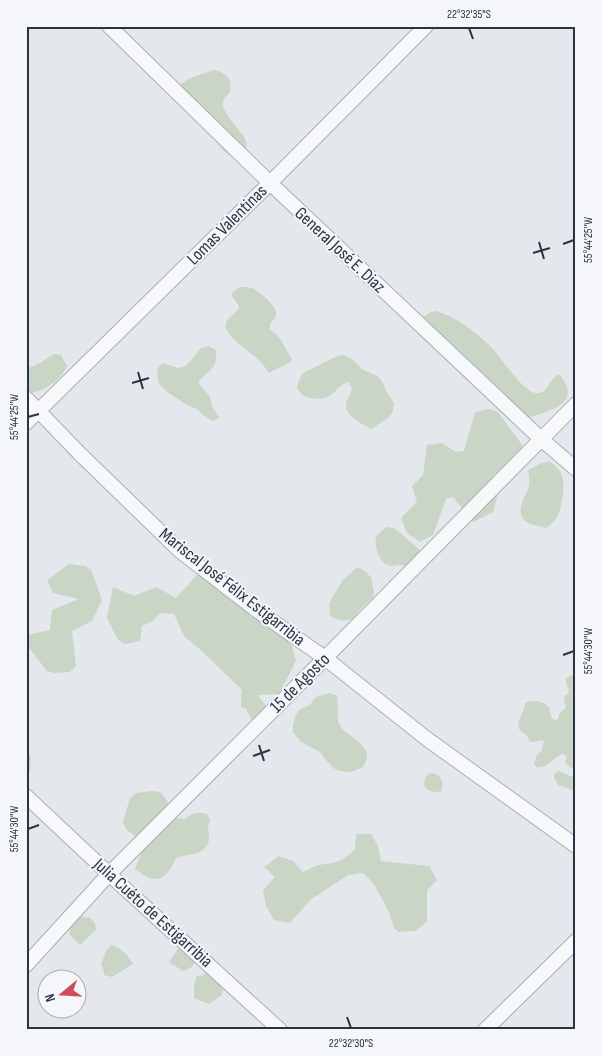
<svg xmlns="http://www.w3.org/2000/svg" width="602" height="1056" font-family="'Sofia Sans Condensed',sans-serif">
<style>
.green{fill:#c9d5c5}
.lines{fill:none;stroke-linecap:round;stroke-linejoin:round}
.minor-casing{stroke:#a9aeb6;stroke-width:16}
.minor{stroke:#f7f8fa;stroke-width:14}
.ticks{fill:none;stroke:#2c3444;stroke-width:2}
.labels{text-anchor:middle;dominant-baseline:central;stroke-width:4;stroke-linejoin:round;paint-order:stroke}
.street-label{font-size:18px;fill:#2c3444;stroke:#f4f6f9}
.neatline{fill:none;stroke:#2c3444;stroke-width:2}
.ticks-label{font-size:12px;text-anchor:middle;fill:#2c3444}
</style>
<rect width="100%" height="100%" fill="#e4e7ec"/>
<!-- green -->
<g class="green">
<path d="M214,70C224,72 234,79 230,90C229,95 228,94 225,97C224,99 223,103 222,105L230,119L244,137L247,144L245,152L239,156L230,155L224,151L202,126L180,104L175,91C183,78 200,75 214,70Z"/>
<path d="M240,287C244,287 248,287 252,288C259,291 277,306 276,314C276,318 272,321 270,324V330C281,335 286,350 292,360C287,365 276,369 269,373C266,369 263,364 259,360C252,353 222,335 226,323C228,317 236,313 239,308C238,302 233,299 231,294L237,289Z"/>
<path d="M436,311C455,316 477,333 491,347C501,357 523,393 537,393C546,394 548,384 553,379C554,378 558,374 559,374C584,404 551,410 528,418L467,376C451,369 450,355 440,342C435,335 428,330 422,324L423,317L429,313Z"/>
<path d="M208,346L215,349C220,366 209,371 198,382L210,397L211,404L219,418L212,421L202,414L197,409L189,406L170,394L164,389L159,383L157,375L158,368L163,363L178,368L186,366L201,348Z"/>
<path d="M54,354L61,355L67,366C61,381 42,393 26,393V369L40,363Z"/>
<path d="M344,355L353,360L362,369L377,376L382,381L385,389L394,403L393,411L389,417L371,429C362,423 345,417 346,404C347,399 350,394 352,389L349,382C337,385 338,391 329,396C323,400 308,399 302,395C300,393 299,390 297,388L299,380L303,373L337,356Z"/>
<polygon points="490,409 498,412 525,449 526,464 522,470 500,471 493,475 497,498 493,512 473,522 453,497 446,499 433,535 420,542 407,533 401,518 417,502 412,486 423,475 427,445 442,443 456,452 464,451 475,412"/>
<path d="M549,461C565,471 565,483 562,500C561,507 560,514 555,520C553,523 549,526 546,528C540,526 529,525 524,520C515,511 526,496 529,486C530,481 529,475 528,470L542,463Z"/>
<path d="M387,527L394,528L419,549L421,556L412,568C408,567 404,565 400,565C396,565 393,567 388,565C380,563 374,547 376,538C378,533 383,530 387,527Z"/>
<polygon points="69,564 85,566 91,570 102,600 92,621 72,631 76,666 70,672 55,673 47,671 26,644 26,635 50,630 52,610 79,599 53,593 47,580"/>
<path d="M358,568L362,569L371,577L374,593L373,597L358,611L355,618C345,622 339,621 330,616L329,604L331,600L343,580L355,569Z"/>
<polygon points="197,575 204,575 266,618 292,646 296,661 279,694 258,695 266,706 260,720 253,723 246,709 241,707 241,698 242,690 203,652 184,636 174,614 160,613 153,621 142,626 140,641 125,644 118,640 107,618 113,587 134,596 156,587 176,598"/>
<path d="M576,673V768H571L566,764L565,761L567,757L564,754C553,756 549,769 536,767L534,764L537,755L542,750L544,742L542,740L535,742H530C529,740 528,737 526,735C524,733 521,732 520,730C514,723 526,711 525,703C533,699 545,701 550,709C550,711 551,717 552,718L555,721L558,719L560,712L564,710L566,706L564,699L565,695L568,694L569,690L566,683V678Z"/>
<path d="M329,693L333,694L337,696C339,705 336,715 339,724C344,735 367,742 367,756C367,759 365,763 363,767L351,772L339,771L335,769L327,761L320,752L301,742L293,732V725L295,717L299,710L310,705L314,699L317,697Z"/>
<polygon points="26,746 31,758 30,770 26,774"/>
<polygon points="558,771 570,776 576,777 576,791 558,785 554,778 555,774"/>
<path d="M430,773C438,773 442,777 443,785L441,791C434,793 428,792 424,785L425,778Z"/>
<path d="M152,791L160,792L165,798L177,818L185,819C192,813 197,812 207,814L210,820C210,821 208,827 208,828C208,832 210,836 209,840C205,857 188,853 176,858C171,869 164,883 149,878C145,876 140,872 135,869L144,846L140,840L126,829L123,822L130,798L136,793Z"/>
<polygon points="356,834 371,834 378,846 381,861 429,866 437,880 427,890 427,922 415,931 399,932 394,928 389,912 374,884 363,873 348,875 310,900 290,923 274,920 266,906 263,890 275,877 264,867 279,856 293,861 303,872 318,865 333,863 342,860 355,850"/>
<path d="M82,917L90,918L95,923L96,930L80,945L69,934C70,924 73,920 82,917Z"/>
<path d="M111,945C121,948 128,955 133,964L112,977L104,975V972L101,965L106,951Z"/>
<path d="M185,945L196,956C195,966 192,968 183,971L169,962L178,949Z"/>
<path d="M208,972C218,980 225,982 222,995L209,1004L194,998V984L197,976H201Z"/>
</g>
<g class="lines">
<defs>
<g id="minor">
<polyline points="109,26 270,183 541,439 576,469"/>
<polyline points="26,398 79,453 180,551 255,609 325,658 427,739 576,846"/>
<polyline points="26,423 270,183 426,26"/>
<polyline points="26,796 109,874 280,1030"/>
<polyline points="26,965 109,874 325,658 576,404"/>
<polyline points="485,1030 576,941"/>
</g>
</defs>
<!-- minor casing -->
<use href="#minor" class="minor-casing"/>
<!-- minor -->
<use href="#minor" class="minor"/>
</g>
<!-- ticks -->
<path class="ticks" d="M469,28L473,39M539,242L544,259M563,244L574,240M533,253L550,248M138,372L143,389M132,383L149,378M28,417L39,414M563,655L574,651M259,745L264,761M253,756L270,750M28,829L39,825M347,1017L351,1028"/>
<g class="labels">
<!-- street labels -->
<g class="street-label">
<text transform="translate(227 225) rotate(-45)">Lomas Valentinas</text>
<text transform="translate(340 250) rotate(43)">General José E. Diaz</text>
<text transform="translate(232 587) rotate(38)">Mariscal José Félix Estigarribia</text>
<text transform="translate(300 683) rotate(-45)">15 de Agosto</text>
<text transform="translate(153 913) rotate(42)">Julia Cuéto de Estigarribia</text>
</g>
</g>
<!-- border -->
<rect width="602" height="1056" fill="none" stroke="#f4f6f9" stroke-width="55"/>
<!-- north arrow -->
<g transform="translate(62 994) rotate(252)"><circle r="24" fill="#f4f6f9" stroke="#a4a8b1"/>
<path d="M0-4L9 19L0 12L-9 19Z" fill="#cd4d60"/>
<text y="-8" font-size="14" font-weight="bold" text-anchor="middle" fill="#2c3444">N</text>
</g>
<rect x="28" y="28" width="546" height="1000" class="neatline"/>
<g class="ticks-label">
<text x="469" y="18">22°32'35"S</text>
<text transform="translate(588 240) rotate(-90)" y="4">55°44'25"W</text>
<text transform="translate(14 417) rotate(-90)" y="4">55°44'25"W</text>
<text transform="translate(588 651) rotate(-90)" y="4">55°44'30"W</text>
<text transform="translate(14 829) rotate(-90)" y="4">55°44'30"W</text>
<text x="351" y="1047">22°32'30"S</text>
</g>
</svg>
